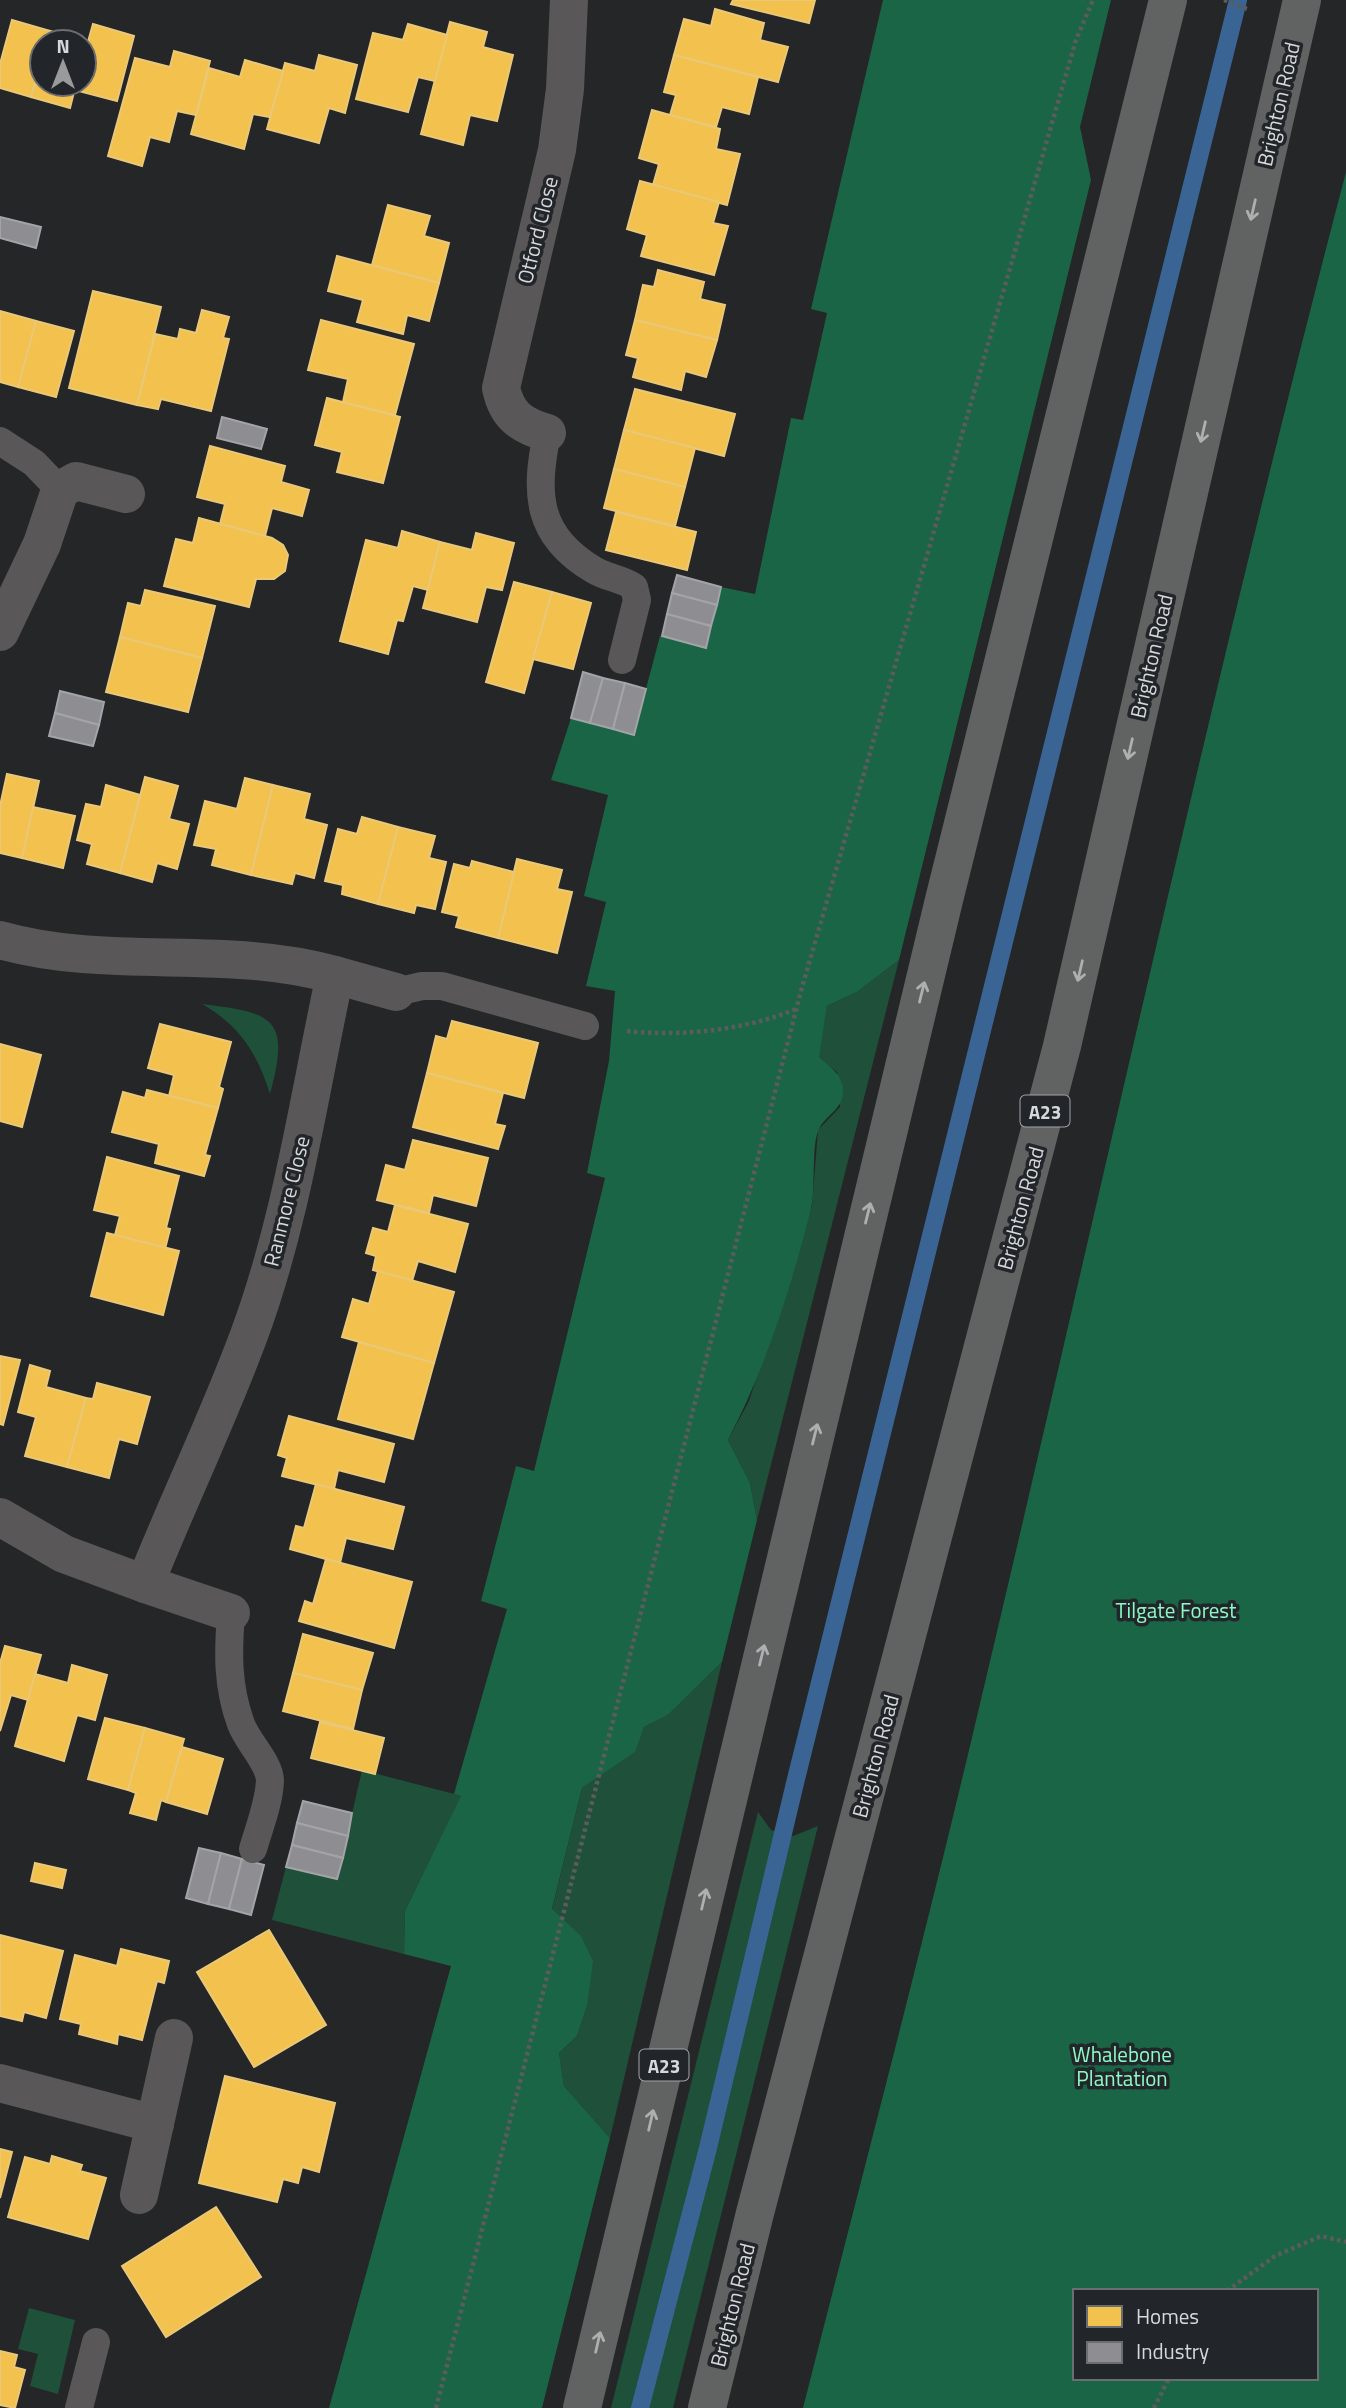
<svg xmlns="http://www.w3.org/2000/svg" width="1346" height="2408" font-family="'Titillium Web',sans-serif">
<style>
.green{fill:#1e503a}
.forest{fill:#1a6546;fill-rule:evenodd}
.homes{fill:#f2c14e;stroke:#eac878;stroke-width:2}
.industry{fill:#8d8d92;stroke:#a3a4a8;stroke-width:2}
.lines{fill:none;stroke-linecap:round;stroke-linejoin:round}
.stream{stroke:#3a6494;stroke-width:18}
.path{stroke:#5b5c5c;stroke-width:4.5;stroke-dasharray:3.5 3.5;stroke-linecap:butt}
.service{stroke:#595758;stroke-width:28}
.minor{stroke:#595758;stroke-width:38}
.primary{stroke:#616262;stroke-width:38}
.oneway{stroke:#adafb1}
.labels{text-anchor:middle;dominant-baseline:central;stroke-width:7;stroke-linejoin:round;paint-order:stroke}
.shield{fill:#22262a;stroke:#a0a3a6;stroke-width:2}
.shield-label{font-size:19px;font-weight:bold;fill:#d6d9db}
.street-label{font-size:21px;fill:#d6d9db;stroke:#22262a}
.park-label{font-size:21px;fill:#8cfac4;stroke:#22262a}
</style>
<rect width="100%" height="100%" fill="#242628"/>
<!-- green -->
<g class="green">
<polygon points="899,960 757,1520 750,1483 728,1440 749,1401 812,1206 818,1130 840,1107 837,1072 818,1057 827,1006 857,992"/>
<path d="M202,1004C273,1013 291,1017 270,1094C257,1053 240,1026 202,1004Z"/>
<polygon points="722,1662 610,2138 564,2086 559,2053 577,2036 587,2006 552,1910 582,1788 634,1752 644,1727 668,1715"/>
<polygon points="362,1770 462,1796 405,1911 404,1954 272,1920 286,1867 337,1879"/>
<polygon points="758,1812 771,1830 793,1836 818,1826 673,2408 611,2408"/>
<polygon points="29,2308 75,2320 58,2394 30,2386 38,2354 18,2349"/>
</g>
<!-- forest -->
<g class="forest">
<path d="M883,0H1111L1080,127L1091,180L899,960L857,992L827,1006L819,1057C828,1065 839,1072 842,1084C848,1107 827,1113 819,1129C811,1144 816,1189 811,1209C791,1288 766,1367 728,1440L750,1483L757,1520L722,1662L668,1715L644,1727L635,1752L582,1788L552,1909L581,1936L593,1961L587,2006L577,2036L559,2053L564,2086L610,2138L542,2408H329L451,1966L404,1954L405,1911L461,1796L454,1794L507,1609L481,1601L516,1466L534,1471L605,1178L587,1173L609,1061L615,991L586,986L606,902L584,896L608,795L551,780L571,718L634,734L660,636L706,648L721,587L755,594L791,418L803,420L827,313L811,309Z"/>
<path d="M1346,172V2408H803C859,2188 917,1968 970,1746C1095,1221 1209,694 1346,172ZM1075,2291H1316V2378H1075Z"/>
</g>
<!-- homes -->
<g class="homes">
<polygon points="733,0 815,0 809,23 731,4"/>
<polygon points="715,9 764,23 760,40 788,47 778,82 674,55 684,19 711,26"/>
<polygon points="12,20 50,31 47,42 42,42 42,59 31,97 0,88 0,64"/>
<polygon points="450,22 487,32 483,47 513,55 497,121 470,115 463,145 421,134"/>
<polygon points="93,24 134,36 117,101 75,90 76,84 84,84 84,56"/>
<polygon points="408,24 447,35 435,81 418,77 408,112 356,99 373,33 403,40"/>
<polygon points="50,31 88,41 84,56 84,42 47,42"/>
<polygon points="174,51 210,61 196,115 177,111 169,142 150,137 142,166 108,156 135,58 170,67"/>
<polygon points="319,55 357,65 345,113 329,108 319,143 267,129 285,63 315,71"/>
<polygon points="674,55 758,77 749,114 722,107 716,127 670,115 676,95 664,92"/>
<polygon points="42,59 42,84 76,84 70,108 31,97"/>
<polygon points="245,60 283,71 270,117 253,114 244,149 191,134 209,68 240,77"/>
<polygon points="652,110 720,129 716,149 740,154 727,205 653,185 659,164 639,158"/>
<polygon points="640,181 719,202 713,223 728,226 714,275 641,256 647,235 627,229"/>
<polygon points="388,205 430,216 424,236 449,243 439,283 372,265"/>
<polygon points="337,256 439,283 429,321 407,315 403,334 357,322 363,300 328,291"/>
<polygon points="658,270 704,282 700,299 725,305 717,340 635,320 643,285 654,287"/>
<polygon points="93,291 161,307 137,405 69,388"/>
<polygon points="202,310 229,317 223,338 229,339 211,411 161,399 158,409 137,405 155,334 178,339 180,329 196,333"/>
<polygon points="0,311 36,321 18,387 0,382"/>
<polygon points="321,320 414,344 395,415 343,402 348,379 308,370"/>
<polygon points="635,320 717,340 706,377 685,371 681,390 633,377 638,358 626,355"/>
<polygon points="36,321 74,331 56,397 18,387"/>
<polygon points="635,389 735,414 724,456 624,430"/>
<polygon points="327,398 400,417 383,483 337,472 342,452 315,445"/>
<polygon points="624,430 695,448 685,487 614,469"/>
<polygon points="210,446 285,466 281,482 309,490 302,516 272,508 265,536 220,524 225,504 197,497"/>
<polygon points="614,469 685,487 675,526 604,508"/>
<polygon points="616,512 696,532 687,570 606,550"/>
<polygon points="199,518 272,538 283,545 288,555 285,571 274,579 256,579 249,607 164,586 176,539 193,543"/>
<polygon points="402,531 440,542 428,590 413,586 403,621 397,620 388,654 340,641 366,540 398,548"/>
<polygon points="476,533 514,543 502,590 486,587 477,622 423,608 440,542 472,550"/>
<polygon points="514,582 552,592 524,693 486,682"/>
<polygon points="145,590 215,606 202,658 120,637 128,603 141,606"/>
<polygon points="552,592 591,603 573,669 533,659"/>
<polygon points="120,637 202,658 188,712 106,692"/>
<polygon points="7,774 39,781 22,858 0,853 0,806"/>
<polygon points="145,777 178,786 169,819 189,824 177,869 157,863 152,882 120,873"/>
<polygon points="245,778 273,785 251,875 212,865 216,849 194,845 205,801 237,809"/>
<polygon points="106,785 140,795 120,873 87,864 92,844 77,840 86,804 101,807"/>
<polygon points="273,785 310,794 304,819 327,825 314,878 295,873 292,884 251,875"/>
<polygon points="33,807 75,816 63,868 22,858"/>
<polygon points="362,817 398,827 378,904 342,894 343,885 325,881 338,829 357,834"/>
<polygon points="398,827 435,836 429,858 446,862 435,909 416,905 414,913 378,904"/>
<polygon points="517,859 562,870 557,889 572,892 557,953 498,938"/>
<polygon points="472,861 514,872 498,938 456,927 459,916 442,912 454,864 470,868"/>
<polygon points="452,1021 538,1043 524,1098 427,1073 436,1036 447,1039"/>
<polygon points="160,1024 231,1042 219,1087 223,1089 218,1108 169,1096 174,1075 148,1068"/>
<polygon points="0,1044 41,1055 22,1127 0,1121"/>
<polygon points="427,1073 503,1093 495,1124 505,1126 498,1149 413,1127"/>
<polygon points="147,1090 218,1108 205,1155 210,1156 204,1176 155,1163 159,1144 112,1132 123,1092 145,1098"/>
<polygon points="413,1140 488,1158 476,1206 433,1195 429,1213 377,1200 386,1165 405,1170"/>
<polygon points="107,1157 179,1176 166,1228 170,1229 165,1249 115,1235 120,1216 94,1210"/>
<polygon points="395,1205 468,1224 455,1272 418,1261 412,1281 373,1270 376,1256 366,1253 373,1228 388,1232"/>
<polygon points="107,1233 179,1251 163,1315 91,1296"/>
<polygon points="378,1271 454,1292 434,1363 342,1337 353,1299 369,1304"/>
<polygon points="359,1342 434,1363 413,1439 338,1419"/>
<polygon points="0,1356 20,1360 3,1425 0,1424"/>
<polygon points="30,1365 50,1371 46,1387 86,1398 67,1467 25,1456 36,1417 18,1412"/>
<polygon points="97,1383 150,1397 137,1444 119,1439 109,1478 67,1467 86,1398 93,1399"/>
<polygon points="289,1416 394,1444 384,1482 338,1470 334,1489 282,1476 287,1458 278,1455"/>
<polygon points="316,1484 404,1507 393,1549 346,1538 340,1563 290,1549 296,1526 304,1528"/>
<polygon points="326,1559 412,1582 394,1648 299,1621 305,1601 313,1604"/>
<polygon points="303,1634 373,1653 362,1690 293,1673"/>
<polygon points="5,1646 41,1655 28,1700 11,1695 0,1731 0,1663"/>
<polygon points="72,1665 107,1675 95,1720 77,1715 64,1761 15,1746 35,1674 68,1683"/>
<polygon points="293,1673 362,1690 353,1729 283,1711"/>
<polygon points="105,1718 145,1728 128,1790 88,1779"/>
<polygon points="320,1722 384,1738 375,1774 311,1758"/>
<polygon points="145,1728 184,1739 166,1802 161,1800 156,1820 130,1813 136,1793 128,1790"/>
<polygon points="182,1747 223,1759 207,1814 166,1802"/>
<polygon points="35,1863 66,1870 62,1888 31,1881"/>
<polygon points="269,1930 326,2025 254,2067 197,1972"/>
<polygon points="0,1935 63,1951 46,2018 24,2012 22,2021 0,2016"/>
<polygon points="121,1949 169,1961 164,1983 157,1981 142,2040 118,2034 117,2044 79,2034 81,2024 60,2019 75,1955 117,1966"/>
<polygon points="225,2076 335,2103 319,2172 302,2167 298,2183 283,2179 277,2202 199,2183"/>
<polygon points="0,2149 12,2152 0,2198"/>
<polygon points="52,2156 82,2165 80,2171 106,2178 88,2239 8,2217 25,2157 50,2164"/>
<polygon points="216,2207 261,2277 166,2337 122,2266"/>
<polygon points="0,2351 17,2355 14,2367 25,2370 15,2408 0,2405"/>
</g>
<!-- industry -->
<g class="industry">
<polygon points="0,217 41,227 36,248 0,238"/>
<polygon points="222,417 267,429 261,449 217,438"/>
<polygon points="677,575 721,587 717,605 672,593"/>
<polygon points="672,593 717,605 711,626 667,614"/>
<polygon points="667,614 711,626 706,648 662,636"/>
<polygon points="583,672 603,678 590,723 571,718"/>
<polygon points="603,678 625,683 613,729 590,723"/>
<polygon points="625,683 646,689 634,735 613,729"/>
<polygon points="60,691 104,702 99,725 55,713"/>
<polygon points="55,713 99,725 93,746 49,736"/>
<polygon points="303,1801 352,1813 348,1836 297,1823"/>
<polygon points="297,1823 348,1836 343,1858 292,1845"/>
<polygon points="292,1845 343,1858 337,1879 286,1867"/>
<polygon points="199,1848 221,1853 208,1904 186,1898"/>
<polygon points="221,1853 242,1859 229,1909 208,1904"/>
<polygon points="242,1859 264,1865 251,1915 229,1909"/>
</g>
<g class="lines">
<!-- stream -->
<polyline class="stream" points="640,2408 708,2148 796,1779 1238,0"/>
<!-- path -->
<g class="path">
<polyline points="1224,0 1250,10"/>
<path d="M627,1031C683,1037 745,1030 796,1009"/>
<polyline points="1227,2291 1275,2256 1321,2236 1346,2242"/>
<polyline points="436,2408 801,991 1076,40 1093,0"/>
<polyline points="1154,2408 1169,2378"/>
</g>
<!-- service -->
<g class="service">
<path d="M547,433C535,493 535,535 594,570C607,578 621,578 634,587L637,600L622,660"/>
<polyline points="0,441 34,463 60,490"/>
<polyline points="396,992 422,986 442,986 585,1026"/>
<path d="M231,1613C228,1652 227,1686 241,1724C248,1743 270,1763 270,1781C269,1803 259,1828 253,1849"/>
<polyline points="79,2408 96,2342"/>
</g>
<!-- minor -->
<g class="minor">
<path d="M547,433C521,425 507,416 501,388L557,150L565,89L569,0"/>
<polyline points="0,632 42,544 60,490 76,481 126,494"/>
<path d="M0,940C110,971 226,944 335,975C309,1095 292,1219 249,1335C218,1419 178,1501 145,1584L64,1554L0,1517"/>
<polyline points="335,975 396,992"/>
<polyline points="145,1584 231,1613"/>
<polyline points="0,2083 155,2124"/>
<polyline points="139,2195 174,2038"/>
</g>
<!-- primary -->
<g class="primary">
<polyline points="582,2408 944,900 1168,0"/>
<polyline points="707,2408 755,2213 1062,1046 1302,0"/>
</g>
</g>
<!-- one-way arrows -->
<defs><path id="oneway-shaft" d="M-6 0H5M1.5-3L5.5 0L1.5 3" fill="none" stroke-width="1.6" stroke-linecap="round" stroke-linejoin="round" transform="scale(1.75)"/></defs>
<g class="oneway">
<use href="#oneway-shaft" transform="translate(1253 210) rotate(103)"/>
<use href="#oneway-shaft" transform="translate(1203 432) rotate(103)"/>
<use href="#oneway-shaft" transform="translate(1130 749) rotate(103)"/>
<use href="#oneway-shaft" transform="translate(1080 971) rotate(103)"/>
<use href="#oneway-shaft" transform="translate(922 992) rotate(-76)"/>
<use href="#oneway-shaft" transform="translate(868 1213) rotate(-76)"/>
<use href="#oneway-shaft" transform="translate(815 1434) rotate(-76)"/>
<use href="#oneway-shaft" transform="translate(762 1655) rotate(-76)"/>
<use href="#oneway-shaft" transform="translate(704 1899) rotate(-77)"/>
<use href="#oneway-shaft" transform="translate(651 2120) rotate(-77)"/>
<use href="#oneway-shaft" transform="translate(598 2342) rotate(-77)"/>
</g>
<g class="labels">
<!-- shield labels -->
<g class="shield">
<rect x="1020.5" y="1095.5" width="49" height="31" rx="5"/>
<rect x="639.5" y="2049.5" width="49" height="31" rx="5"/>
</g>
<g class="shield-label">
<text x="1045" y="1111">A23</text>
<text x="664" y="2065">A23</text>
</g>
<!-- street labels -->
<g class="street-label">
<text transform="translate(1278 104) rotate(-77)">Brighton Road</text>
<text transform="translate(537 230) rotate(-76)">Otford Close</text>
<text transform="translate(1151 656) rotate(-77)">Brighton Road</text>
<text transform="translate(286 1201) rotate(-76)">Ranmore Close</text>
<text transform="translate(1020 1208) rotate(-75)">Brighton Road</text>
<text transform="translate(875 1756) rotate(-75)">Brighton Road</text>
<text transform="translate(732 2305) rotate(-76)">Brighton Road</text>
</g>
<!-- park labels -->
<g class="park-label">
<text x="1176" y="1610">Tilgate Forest</text>
<text x="1122" y="2054">Whalebone<tspan x="1122" dy="24">Plantation</tspan></text>
</g>
</g>
<!-- legend -->
<rect x="1073" y="2289" width="245" height="91" fill="#22262a" stroke="#6a6e71" stroke-width="2"/>
<rect x="1087" y="2306" width="35" height="21" fill="#f2c14e" stroke="#6a6e71" stroke-width="2"/>
<text x="1136" y="2324" font-size="21" fill="#d6d9db">Homes</text>
<rect x="1087" y="2342" width="35" height="21" fill="#8d8d92" stroke="#6a6e71" stroke-width="2"/>
<text x="1136" y="2359" font-size="21" fill="#d6d9db">Industry</text>
<!-- north arrow -->
<g transform="translate(63 63)"><circle r="33" fill="#22262a" stroke="#6a6e71" stroke-width="2"/>
<path d="M0-5L12 26L0 18L-12 26Z" fill="#989a9c"/>
<text y="-10" font-size="19" font-weight="bold" text-anchor="middle" fill="#d6d9db">N</text>
</g>
</svg>
